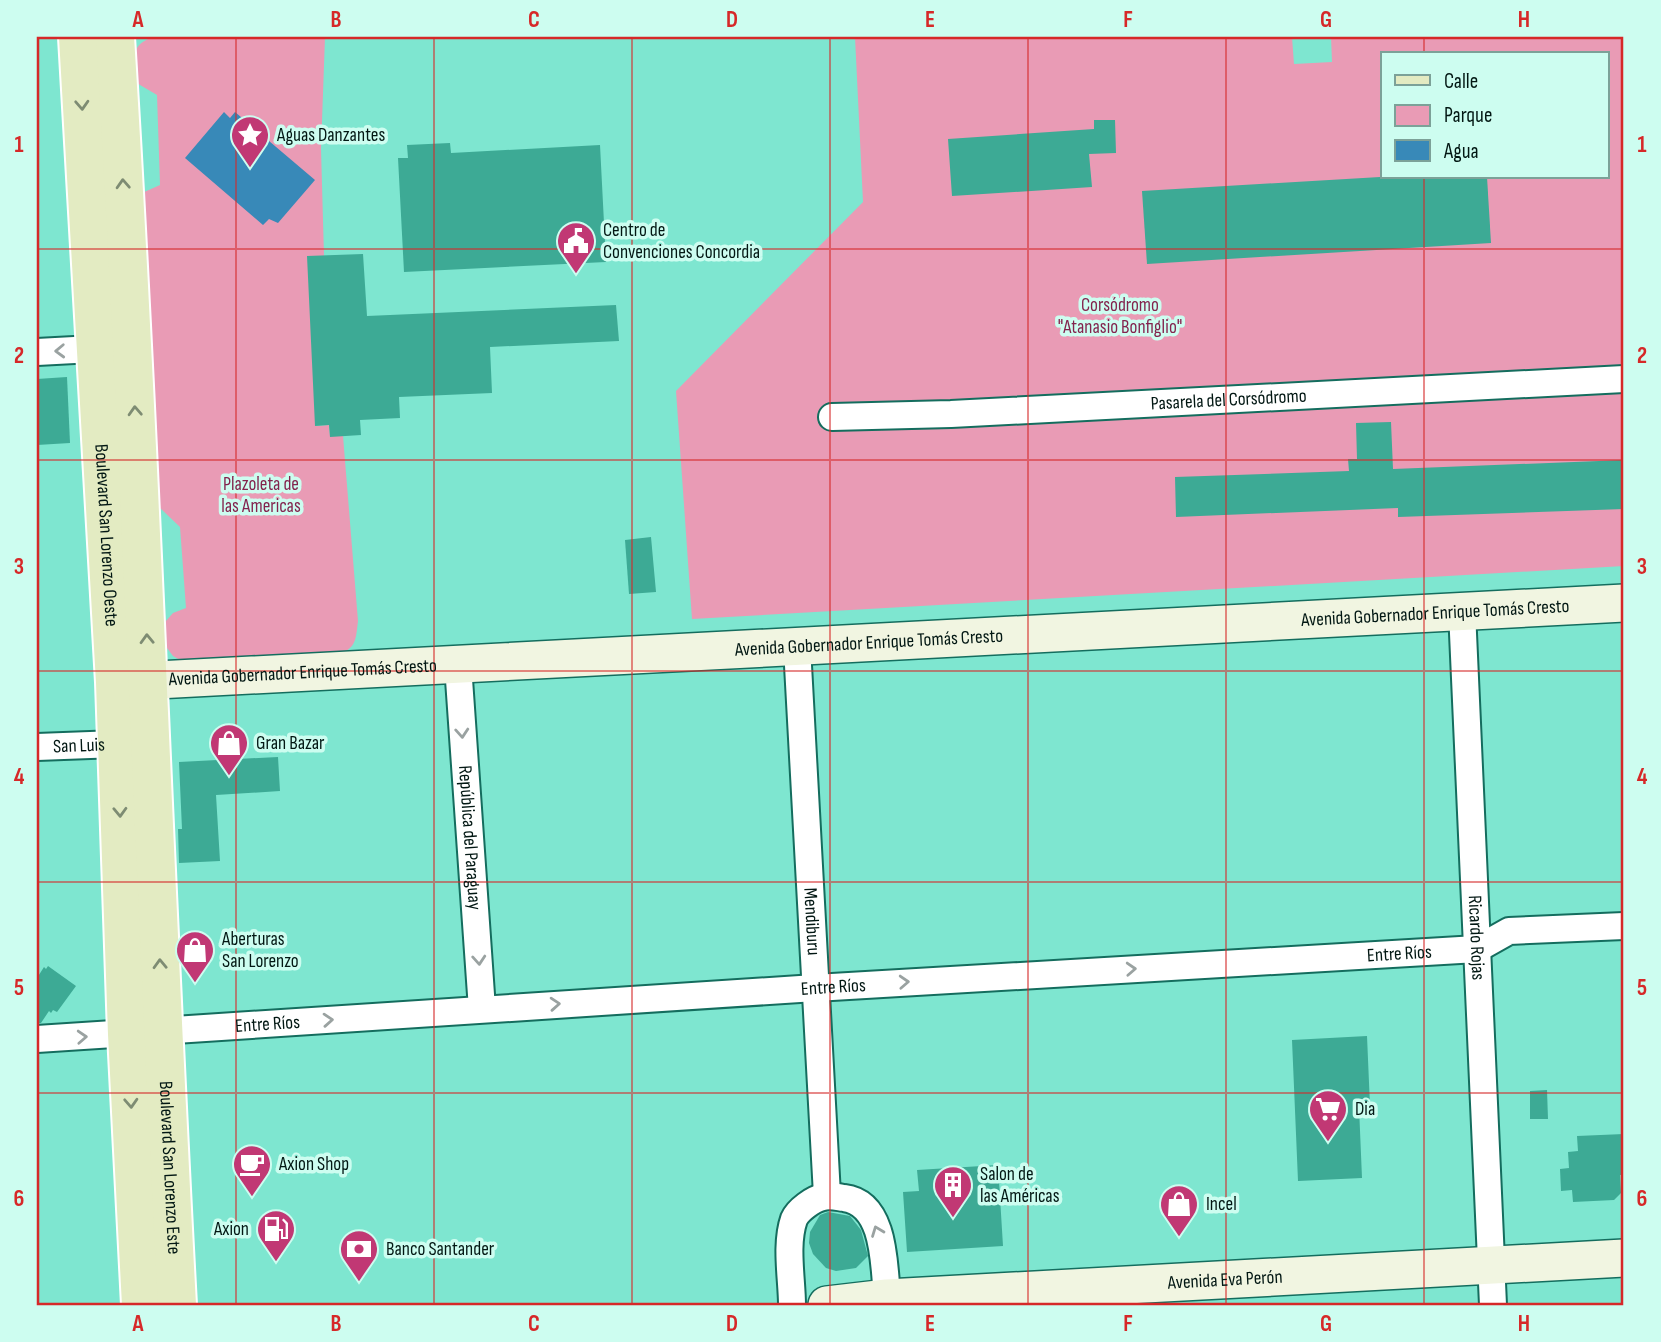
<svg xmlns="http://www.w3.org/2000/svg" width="1661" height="1342" font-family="'Sofia Sans Condensed',sans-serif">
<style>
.green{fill:#e99bb5;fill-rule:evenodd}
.water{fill:#3889b8}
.building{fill:#3daa95}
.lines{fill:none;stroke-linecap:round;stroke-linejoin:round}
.street-casing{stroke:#146d5e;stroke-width:30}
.secondary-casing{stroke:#146d5e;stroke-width:40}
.primary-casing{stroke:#fff;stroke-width:42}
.street{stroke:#fff;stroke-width:26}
.secondary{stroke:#f1f5e1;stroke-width:37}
.primary{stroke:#e3ebc2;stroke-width:38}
.oneway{stroke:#7e8c73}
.oneway2{stroke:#9aa2a1}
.grid{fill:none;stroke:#d62828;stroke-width:2;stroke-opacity:0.55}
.labels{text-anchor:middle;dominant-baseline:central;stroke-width:7;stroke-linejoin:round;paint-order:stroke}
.poi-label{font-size:19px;fill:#021713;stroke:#cdfdf0;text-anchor:start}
.park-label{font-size:19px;fill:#83234d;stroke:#cdfdf0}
.street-label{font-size:19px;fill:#021713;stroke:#cdfdf0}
.neatline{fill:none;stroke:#d62828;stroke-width:2.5}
.grid-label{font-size:23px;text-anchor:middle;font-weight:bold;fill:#d62828}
</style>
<rect width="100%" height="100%" fill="#7ee6d0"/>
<!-- green -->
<g class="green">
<path d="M153,37H325L321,149L324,256L316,426L329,425L330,436H343L358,621C356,636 357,647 342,653L185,663L173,656L164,644L165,622L173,613L186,608L180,527L158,506L142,193L160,185L157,95L135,82C132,60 130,45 153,37Z"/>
<path d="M855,37H1292L1294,64L1332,62L1331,37H1624V566L692,619L676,391L863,202ZM1383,54H1607V177H1383Z"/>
</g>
<!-- water -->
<polygon class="water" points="224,112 230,118 235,112 315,180 278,223 269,219 263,225 185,158"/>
<!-- building -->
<g class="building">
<polygon points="1094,120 1115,120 1116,153 1089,154 1092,187 952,196 948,139 1094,129"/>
<polygon points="450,143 451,153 600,145 606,262 404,272 398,158 408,158 407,145"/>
<polygon points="1380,177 1487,177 1491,243 1147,264 1142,191"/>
<polygon points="363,254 367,316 616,305 619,341 490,347 492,393 399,397 400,418 360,420 361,435 330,437 329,425 315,426 307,256"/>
<polygon points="67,377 70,443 37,445 37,379"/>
<polygon points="1391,422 1393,469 1624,460 1624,509 1398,517 1398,508 1176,517 1175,477 1349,471 1348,459 1357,459 1356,423"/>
<polygon points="651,537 656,592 629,594 625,540"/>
<polygon points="278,757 280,791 216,795 220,861 179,863 178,829 182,829 179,762"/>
<polygon points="48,966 76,986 57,1012 53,1010 51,1013 49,1011 41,1023 37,1023 37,978 44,967 46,969"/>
<polygon points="1367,1036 1370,1106 1359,1107 1362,1178 1298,1181 1292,1040"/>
<polygon points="1547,1090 1548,1119 1530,1119 1530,1091"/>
<polygon points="1624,1134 1624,1175 1620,1175 1621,1193 1614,1200 1573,1202 1572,1190 1561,1191 1560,1169 1569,1168 1568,1152 1578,1151 1577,1136"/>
<polygon points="998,1165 1003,1246 907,1252 903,1192 919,1191 917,1170"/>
<polygon points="828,1212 850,1216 861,1230 868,1256 856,1268 836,1271 826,1268 813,1254 809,1243 810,1232 820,1215"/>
</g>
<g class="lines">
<defs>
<g id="street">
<polyline points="37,352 112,348"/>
<path id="s1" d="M832,417L951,414L1624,379"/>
<path id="s2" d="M1462,611L1493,1305"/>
<path id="s3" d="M797,647L827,1195"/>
<path id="s4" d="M458,665L482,1009"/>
<path id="s5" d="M37,747L117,744L129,733"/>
<path id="s6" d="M37,1039L815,988L1477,949L1509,931L1624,926"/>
<path d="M792,1305C792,1279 785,1245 794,1219C798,1210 813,1199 823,1197C830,1195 837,1197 844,1198C886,1203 884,1267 887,1298"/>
</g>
<g id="secondary">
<path id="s7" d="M119,682L1624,603"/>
<path id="s8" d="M827,1305L887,1298L1624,1258"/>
</g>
<g id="primary">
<path id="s9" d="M78,37L115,682L127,1034L141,1305"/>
<path id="s10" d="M115,37C141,459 154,882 177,1305"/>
</g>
</defs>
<!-- street casing -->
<use href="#street" class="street-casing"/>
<!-- secondary casing -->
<use href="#secondary" class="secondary-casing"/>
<!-- primary casing -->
<use href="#primary" class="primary-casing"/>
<!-- street -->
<use href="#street" class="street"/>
<!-- secondary -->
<use href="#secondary" class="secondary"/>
<!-- primary -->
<use href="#primary" class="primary"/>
</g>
<!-- one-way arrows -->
<defs><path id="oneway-chevron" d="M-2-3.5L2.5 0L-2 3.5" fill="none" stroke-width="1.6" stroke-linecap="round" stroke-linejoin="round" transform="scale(1.75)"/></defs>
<g class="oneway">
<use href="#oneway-chevron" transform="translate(82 105) rotate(87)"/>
<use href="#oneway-chevron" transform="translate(123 184) rotate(-93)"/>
<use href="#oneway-chevron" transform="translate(135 411) rotate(-93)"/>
<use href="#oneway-chevron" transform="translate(147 639) rotate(-92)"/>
<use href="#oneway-chevron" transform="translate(120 812) rotate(88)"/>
<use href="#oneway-chevron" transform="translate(160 964) rotate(-92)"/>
<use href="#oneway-chevron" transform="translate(131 1103) rotate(87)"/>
</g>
<g class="oneway2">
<use href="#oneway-chevron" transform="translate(60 351) rotate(178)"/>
<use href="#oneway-chevron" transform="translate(462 733) rotate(86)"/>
<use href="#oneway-chevron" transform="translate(479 960) rotate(86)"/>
<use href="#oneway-chevron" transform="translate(1131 969) rotate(-3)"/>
<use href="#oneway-chevron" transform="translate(904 982) rotate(-3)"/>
<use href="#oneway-chevron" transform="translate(555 1004) rotate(-4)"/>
<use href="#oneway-chevron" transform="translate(328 1020) rotate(-4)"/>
<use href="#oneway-chevron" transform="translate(82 1037) rotate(-3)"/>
<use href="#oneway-chevron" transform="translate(877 1231) rotate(-111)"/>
</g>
<!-- grid -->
<path class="grid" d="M236,37V1305M434,37V1305M632,37V1305M830,37V1305M1028,37V1305M1226,37V1305M1424,37V54M1424,177V1305M37,249H1624M37,460H1624M37,671H1624M37,882H1624M37,1093H1624"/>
<!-- icons -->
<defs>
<symbol id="sight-pin" viewBox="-11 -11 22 30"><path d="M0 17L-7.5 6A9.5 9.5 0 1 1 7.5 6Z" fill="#c13874" stroke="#cdfdf0"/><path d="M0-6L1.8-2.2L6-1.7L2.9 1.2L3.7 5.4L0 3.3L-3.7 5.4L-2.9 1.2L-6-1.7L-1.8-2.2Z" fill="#fff"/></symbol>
<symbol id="civic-pin" viewBox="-11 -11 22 30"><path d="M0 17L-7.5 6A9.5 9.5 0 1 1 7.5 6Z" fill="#c13874" stroke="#cdfdf0"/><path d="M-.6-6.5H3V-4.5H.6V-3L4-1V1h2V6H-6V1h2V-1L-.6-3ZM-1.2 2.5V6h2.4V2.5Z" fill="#fff"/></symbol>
<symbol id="shop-pin" viewBox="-11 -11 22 30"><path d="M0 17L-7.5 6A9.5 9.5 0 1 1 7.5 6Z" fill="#c13874" stroke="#cdfdf0"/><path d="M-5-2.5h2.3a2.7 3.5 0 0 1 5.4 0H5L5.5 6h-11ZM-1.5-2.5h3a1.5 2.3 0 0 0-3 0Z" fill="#fff"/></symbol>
<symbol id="supermarket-pin" viewBox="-11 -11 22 30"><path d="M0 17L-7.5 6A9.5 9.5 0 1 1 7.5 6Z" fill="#c13874" stroke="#cdfdf0"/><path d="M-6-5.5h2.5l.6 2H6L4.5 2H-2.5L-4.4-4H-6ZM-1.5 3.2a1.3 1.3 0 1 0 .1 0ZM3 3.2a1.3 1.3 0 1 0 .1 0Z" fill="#fff"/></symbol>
<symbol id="cafe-pin" viewBox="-11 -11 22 30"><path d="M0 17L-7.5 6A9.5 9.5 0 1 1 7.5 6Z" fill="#c13874" stroke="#cdfdf0"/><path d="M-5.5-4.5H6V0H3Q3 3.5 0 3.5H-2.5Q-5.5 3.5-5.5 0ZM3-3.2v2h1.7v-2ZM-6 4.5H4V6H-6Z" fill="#fff"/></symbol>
<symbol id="building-pin" viewBox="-11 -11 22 30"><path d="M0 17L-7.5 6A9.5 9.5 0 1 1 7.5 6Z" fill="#c13874" stroke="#cdfdf0"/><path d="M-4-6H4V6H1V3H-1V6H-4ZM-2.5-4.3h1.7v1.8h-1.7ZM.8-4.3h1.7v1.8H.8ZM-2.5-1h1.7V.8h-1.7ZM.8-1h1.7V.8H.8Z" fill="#fff"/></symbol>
<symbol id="fuel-pin" viewBox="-11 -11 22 30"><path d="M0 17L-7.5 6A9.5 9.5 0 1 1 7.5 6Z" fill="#c13874" stroke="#cdfdf0"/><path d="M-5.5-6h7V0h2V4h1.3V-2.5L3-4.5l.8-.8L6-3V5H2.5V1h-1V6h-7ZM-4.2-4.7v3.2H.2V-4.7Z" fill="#fff"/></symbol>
<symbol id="bank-pin" viewBox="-11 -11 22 30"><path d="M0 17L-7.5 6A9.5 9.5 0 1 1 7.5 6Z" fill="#c13874" stroke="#cdfdf0"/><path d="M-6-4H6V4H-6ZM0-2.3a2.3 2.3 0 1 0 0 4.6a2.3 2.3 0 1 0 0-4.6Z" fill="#fff"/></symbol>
</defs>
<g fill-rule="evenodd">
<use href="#sight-pin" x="228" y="113" width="44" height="60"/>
<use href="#civic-pin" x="554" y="219" width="44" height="60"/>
<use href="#shop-pin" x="207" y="721" width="44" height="60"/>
<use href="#shop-pin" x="173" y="928" width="44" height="60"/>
<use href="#supermarket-pin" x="1306" y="1087" width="44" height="60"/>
<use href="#cafe-pin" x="230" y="1142" width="44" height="60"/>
<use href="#building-pin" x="931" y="1163" width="44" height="60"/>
<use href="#shop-pin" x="1157" y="1182" width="44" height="60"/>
<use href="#fuel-pin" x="254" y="1207" width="44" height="60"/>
<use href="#bank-pin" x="337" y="1227" width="44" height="60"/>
</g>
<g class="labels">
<!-- poi labels -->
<g class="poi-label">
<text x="277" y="135">Aguas Danzantes</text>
<text x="603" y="230">Centro de<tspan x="603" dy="22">Convenciones Concordia</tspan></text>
<text x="256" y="743">Gran Bazar</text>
<text x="222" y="939">Aberturas<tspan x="222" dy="22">San Lorenzo</tspan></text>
<text x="1355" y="1109">Dia</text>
<text x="279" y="1164">Axion Shop</text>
<text x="980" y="1174">Salon de<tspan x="980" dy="22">las Américas</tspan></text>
<text x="1206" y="1204">Incel</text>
<text x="249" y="1229" text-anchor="end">Axion</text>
<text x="386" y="1249">Banco Santander</text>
</g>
<!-- park labels -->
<g class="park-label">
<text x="1120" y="305">Corsódromo<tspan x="1120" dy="22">"Atanasio Bonfiglio"</tspan></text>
<text x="261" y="484">Plazoleta de<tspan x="261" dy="22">las Americas</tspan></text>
</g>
<!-- street labels -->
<g class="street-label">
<text stroke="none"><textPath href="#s1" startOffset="397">Pasarela del Corsódromo</textPath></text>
<text stroke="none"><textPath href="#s9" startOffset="499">Boulevard San Lorenzo Oeste</textPath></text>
<text stroke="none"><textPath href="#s7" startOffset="1318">Avenida Gobernador Enrique Tomás Cresto</textPath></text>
<text stroke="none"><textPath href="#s7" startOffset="751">Avenida Gobernador Enrique Tomás Cresto</textPath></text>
<text stroke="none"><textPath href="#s7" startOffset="184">Avenida Gobernador Enrique Tomás Cresto</textPath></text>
<text stroke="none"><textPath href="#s5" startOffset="42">San Luis</textPath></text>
<text stroke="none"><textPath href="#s4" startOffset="173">República del Paraguay</textPath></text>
<text stroke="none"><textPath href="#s3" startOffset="275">Mendiburu</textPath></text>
<text stroke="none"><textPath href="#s2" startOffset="327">Ricardo Rojas</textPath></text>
<text stroke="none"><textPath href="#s6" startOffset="1365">Entre Ríos</textPath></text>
<text stroke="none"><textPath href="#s6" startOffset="798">Entre Ríos</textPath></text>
<text stroke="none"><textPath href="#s6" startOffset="231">Entre Ríos</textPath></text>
<text stroke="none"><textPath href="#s10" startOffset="1132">Boulevard San Lorenzo Este</textPath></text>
<text stroke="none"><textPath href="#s8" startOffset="399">Avenida Eva Perón</textPath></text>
</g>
</g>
<!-- border -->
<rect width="1661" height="1342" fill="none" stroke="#cdfdf0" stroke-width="77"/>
<!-- legend -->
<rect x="1381" y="52" width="228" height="126" fill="#cdfdf0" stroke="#7ca198" stroke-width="2"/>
<rect x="1395" y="75" width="35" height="10" fill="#e3ebc2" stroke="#7ca198" stroke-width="2"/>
<text x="1444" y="88" font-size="21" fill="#021713">Calle</text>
<rect x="1395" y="105" width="35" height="21" fill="#e99bb5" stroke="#7ca198" stroke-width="2"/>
<text x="1444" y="122" font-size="21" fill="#021713">Parque</text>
<rect x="1395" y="140" width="35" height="21" fill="#3889b8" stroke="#7ca198" stroke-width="2"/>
<text x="1444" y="158" font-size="21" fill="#021713">Agua</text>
<rect x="38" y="38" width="1584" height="1266" class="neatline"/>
<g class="grid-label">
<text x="138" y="27">A</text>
<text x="336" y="27">B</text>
<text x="534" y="27">C</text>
<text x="732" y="27">D</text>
<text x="930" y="27">E</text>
<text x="1128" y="27">F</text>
<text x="1326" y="27">G</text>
<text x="1524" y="27">H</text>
<text x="19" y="152">1</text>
<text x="1642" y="152">1</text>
<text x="19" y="363">2</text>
<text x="1642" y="363">2</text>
<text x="19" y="574">3</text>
<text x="1642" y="574">3</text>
<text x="19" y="784">4</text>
<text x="1642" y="784">4</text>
<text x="19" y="995">5</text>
<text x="1642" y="995">5</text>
<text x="19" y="1206">6</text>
<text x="1642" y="1206">6</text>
<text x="138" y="1331">A</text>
<text x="336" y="1331">B</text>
<text x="534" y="1331">C</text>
<text x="732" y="1331">D</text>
<text x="930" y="1331">E</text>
<text x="1128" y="1331">F</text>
<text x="1326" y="1331">G</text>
<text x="1524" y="1331">H</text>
</g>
</svg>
